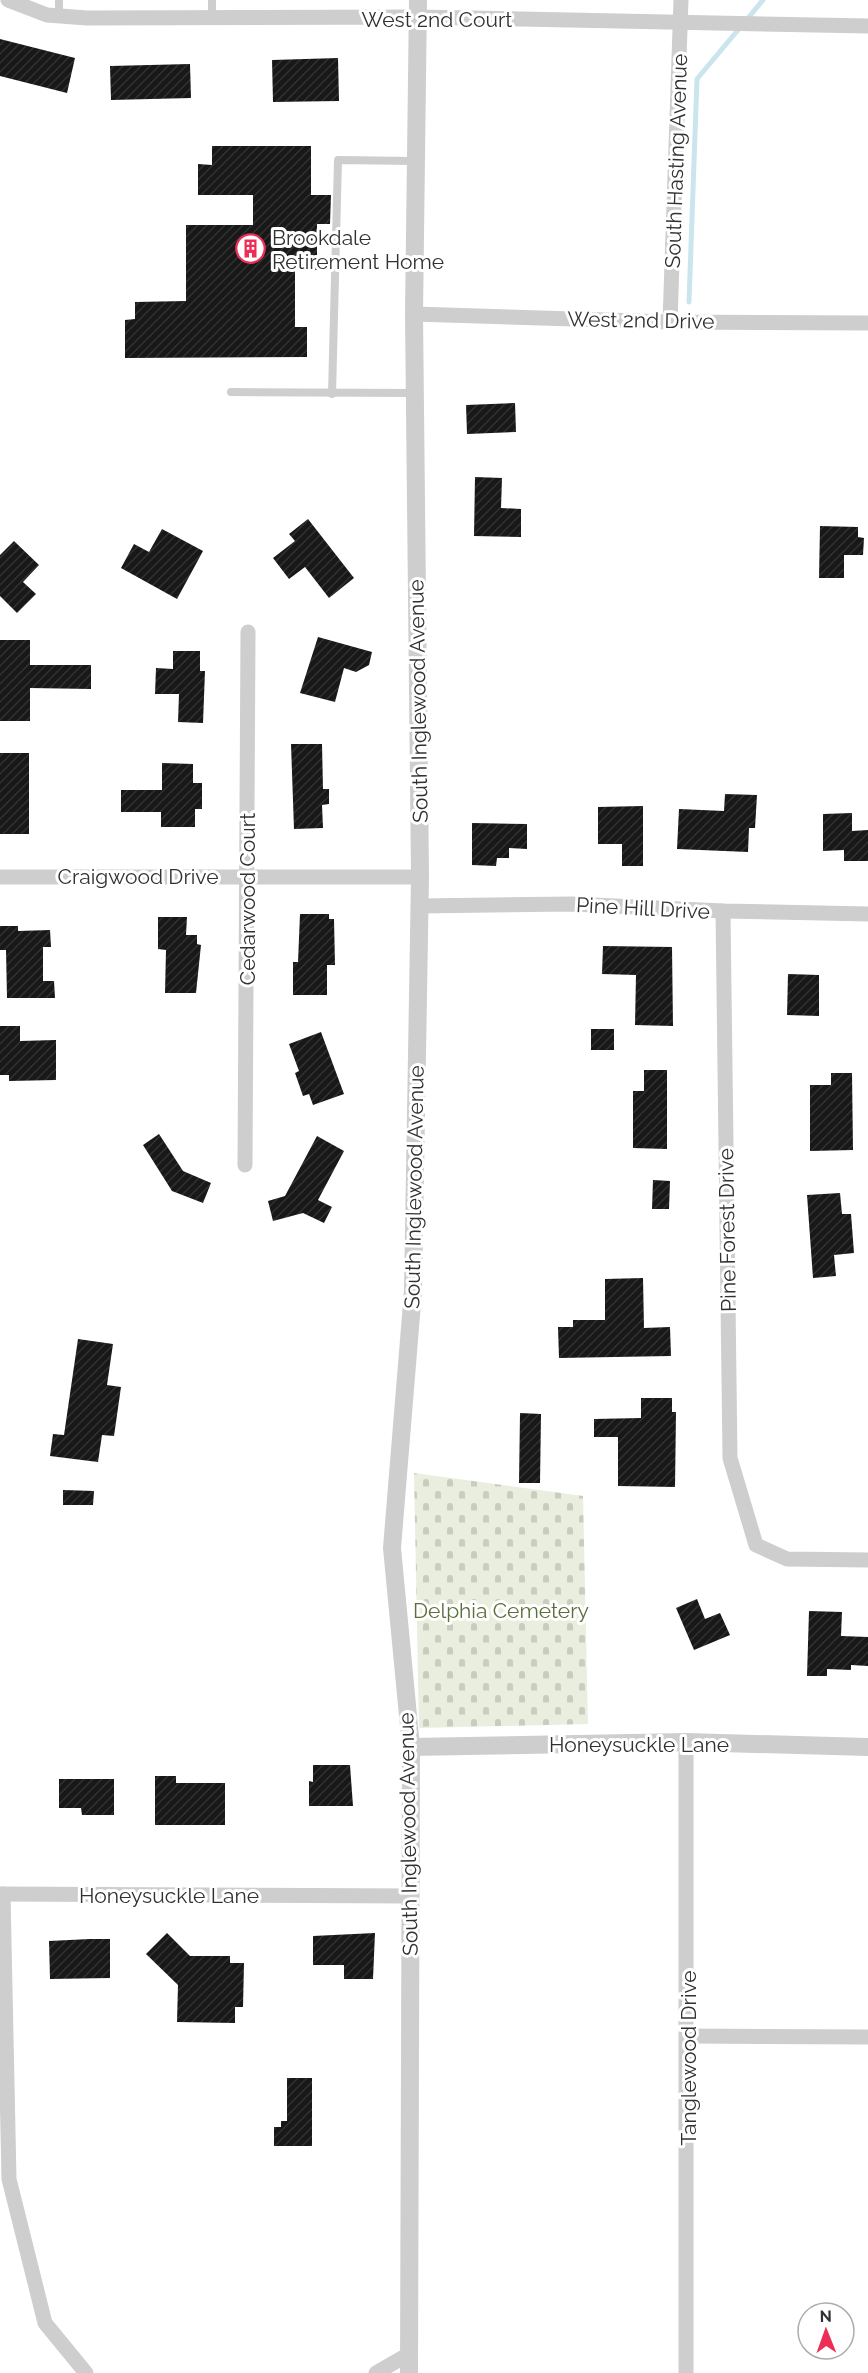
<svg xmlns="http://www.w3.org/2000/svg" width="868" height="2373" font-family="Raleway,sans-serif">
<style>
.cemetery{fill:url(#cemetery-stones)}
.lines{fill:none;stroke-linecap:round;stroke-linejoin:round}
.stream{stroke:#cbe5ee;stroke-width:5}
.building{fill:url(#building-hatch)}
.service{stroke:#cecece;stroke-width:8}
.minor{stroke:#cecece;stroke-width:15}
.tertiary{stroke:#cecece;stroke-width:18}
.labels{text-anchor:middle;dominant-baseline:central;stroke-width:6;stroke-linejoin:round;paint-order:stroke}
.street-label{font-size:21px;fill:#313131;stroke:#fff}
.poi-label{font-size:21px;fill:#313131;stroke:#fff;text-anchor:start}
.park-label{font-size:21px;fill:#5b6f3c;stroke:#fff}
</style>
<defs>
<pattern id="cemetery-stones" width="16" height="16" patternUnits="userSpaceOnUse" patternTransform="scale(1.5)"><rect width="16" height="16" fill="#e9eedf"/><path d="M2 7V4a2 2 0 0 1 4 0v3zM10 15v-3a2 2 0 0 1 4 0v3z" fill="#c8cdc0"/></pattern>
<pattern id="building-hatch" width="6" height="6" patternUnits="userSpaceOnUse" patternTransform="scale(1.5)"><rect width="6" height="6" fill="#181818"/><path d="M-1 1l2-2M0 6l6-6M5 7l2-2" fill="none" stroke="#313131"/></pattern>
</defs>
<rect width="100%" height="100%" fill="#fff"/>
<!-- cemetery -->
<polygon class="cemetery" points="414,1473 583,1496 588,1724 419,1728"/>
<g class="lines">
<!-- stream -->
<polyline class="stream" points="689,302 697,79 763,0"/>
</g>
<!-- building -->
<g class="building">
<polygon points="0,39 75,58 67,93 0,76"/>
<polygon points="338,58 339,101 273,102 272,60"/>
<polygon points="190,64 191,98 111,100 110,66"/>
<polygon points="212,146 311,146 311,195 331,195 330,224 317,224 317,270 295,270 295,327 307,327 307,357 125,358 125,320 135,319 135,302 186,301 186,225 253,225 253,195 198,195 198,164 212,165"/>
<polygon points="515,403 516,432 467,434 466,405"/>
<polygon points="475,477 502,478 501,508 521,509 521,537 474,536"/>
<polygon points="308,519 354,578 329,598 305,567 289,579 273,558 295,541 289,534"/>
<polygon points="820,526 858,527 858,537 864,538 863,555 844,555 844,578 819,578"/>
<polygon points="162,529 203,551 177,599 121,568 134,544 149,552"/>
<polygon points="14,541 39,565 23,582 36,594 17,613 0,596 0,555"/>
<polygon points="318,637 372,652 369,665 356,672 344,668 335,702 300,693"/>
<polygon points="0,640 30,640 30,665 91,665 91,689 30,688 30,721 0,721"/>
<polygon points="173,651 200,651 200,671 205,671 203,723 178,722 179,694 155,694 156,668 173,669"/>
<polygon points="291,744 322,744 323,789 329,789 329,804 322,805 323,828 294,829"/>
<rect x="0" y="753" width="29" height="81"/>
<polygon points="162,763 193,764 193,783 202,783 202,809 195,809 195,827 161,827 161,812 121,812 121,790 162,790"/>
<polygon points="725,794 757,795 755,828 749,828 748,852 677,849 679,809 724,811"/>
<polygon points="643,806 643,866 622,866 622,844 598,844 598,807"/>
<polygon points="852,813 852,831 868,830 868,861 844,861 844,850 823,851 823,814"/>
<polygon points="472,823 527,824 527,849 509,848 509,858 497,858 496,866 472,865"/>
<polygon points="300,914 329,914 329,919 334,919 335,965 327,965 327,995 293,995 293,962 298,962"/>
<polygon points="158,917 187,917 186,935 197,935 197,944 201,945 196,993 165,993 166,950 158,949"/>
<polygon points="0,926 18,926 18,931 50,930 51,947 43,947 43,981 54,981 55,998 7,998 6,950 0,950"/>
<polygon points="603,946 672,947 673,1026 635,1025 636,975 602,974"/>
<polygon points="788,974 819,975 819,1016 787,1015"/>
<polygon points="0,1026 20,1026 20,1041 56,1040 56,1080 9,1081 9,1075 0,1075"/>
<rect x="591" y="1029" width="23" height="21"/>
<polygon points="321,1032 344,1094 313,1105 309,1094 303,1096 295,1073 299,1071 289,1044"/>
<polygon points="644,1070 667,1070 667,1149 633,1148 633,1091 644,1091"/>
<polygon points="831,1073 852,1073 853,1150 810,1151 810,1085 831,1085"/>
<polygon points="159,1134 183,1171 211,1183 203,1203 172,1191 143,1145"/>
<polygon points="317,1136 344,1151 318,1200 332,1207 324,1223 303,1213 273,1221 268,1201 285,1196"/>
<polygon points="653,1180 670,1181 669,1209 652,1209"/>
<polygon points="840,1193 842,1214 851,1214 854,1253 834,1255 836,1276 813,1278 807,1195"/>
<polygon points="643,1278 644,1328 670,1327 671,1356 559,1358 558,1327 573,1327 573,1320 605,1320 605,1279"/>
<polygon points="78,1339 113,1344 107,1385 121,1387 114,1436 102,1435 98,1462 50,1456 53,1434 64,1435"/>
<polygon points="641,1398 672,1398 672,1412 676,1412 675,1487 618,1486 618,1437 594,1437 594,1419 641,1418"/>
<polygon points="520,1413 541,1414 540,1483 519,1483"/>
<polygon points="63,1490 94,1491 93,1505 63,1505"/>
<polygon points="697,1599 705,1619 720,1613 730,1635 694,1650 676,1608"/>
<polygon points="809,1611 842,1612 841,1636 868,1637 868,1666 851,1665 851,1670 827,1669 827,1676 807,1676"/>
<polygon points="313,1765 350,1765 353,1806 309,1806 309,1781 313,1782"/>
<polygon points="155,1776 176,1776 176,1783 225,1783 225,1825 155,1825"/>
<polygon points="59,1779 114,1779 114,1815 82,1815 81,1808 59,1808"/>
<polygon points="167,1933 190,1956 230,1956 230,1963 244,1963 243,2007 235,2007 235,2023 177,2022 178,1985 146,1954"/>
<polygon points="375,1933 373,1979 344,1979 344,1965 313,1965 313,1936"/>
<polygon points="90,1939 110,1939 110,1978 50,1979 49,1941"/>
<polygon points="287,2078 312,2078 312,2146 274,2146 274,2127 281,2127 281,2121 287,2121"/>
</g>
<g class="lines">
<!-- service -->
<g class="service">
<polyline points="59,15 59,0"/>
<polyline points="212,18 212,0"/>
<polyline points="231,392 414,393"/>
<polyline points="332,394 338,160 415,161"/>
</g>
<!-- minor -->
<g class="minor">
<polyline points="8,0 47,15 87,18 418,17 868,26"/>
<polyline points="414,314 670,322 868,323"/>
<polyline points="670,322 681,0"/>
<polyline points="0,877 420,877"/>
<polyline points="419,906 572,904 723,911 868,914"/>
<polyline points="723,911 730,1458 756,1545 787,1559 868,1560"/>
<polyline points="245,1165 248,632"/>
<polyline points="0,1894 409,1896"/>
<polyline points="3,1894 9,2179 45,2323 86,2373"/>
<polyline points="688,2036 868,2037"/>
<polyline points="376,2373 409,2354"/>
<polyline points="686,2373 686,1742"/>
</g>
<!-- tertiary -->
<g class="tertiary">
<polyline points="411,1747 686,1742 868,1747"/>
<polyline points="409,2373 411,1747 392,1548 413,1291 420,877 414,314 418,0"/>
</g>
</g>
<!-- icons -->
<defs>
<symbol id="building-ring" viewBox="-11 -11 22 22"><circle r="9.5" fill="#fff" stroke="#ed2e57" stroke-width="1.5"/><path d="M-4-6H4V6H1V3H-1V6H-4ZM-2.5-4.3h1.7v1.8h-1.7ZM.8-4.3h1.7v1.8H.8ZM-2.5-1h1.7V.8h-1.7ZM.8-1h1.7V.8H.8Z" fill="#ed2e57"/></symbol>
</defs>
<g fill-rule="evenodd">
<use href="#building-ring" x="234" y="232" width="33" height="33"/>
</g>
<g class="labels">
<!-- street labels -->
<g class="street-label">
<text x="437" y="19">West 2nd Court</text>
<text transform="translate(676 161) rotate(-88)">South Hasting Avenue</text>
<text transform="translate(641 320) rotate(1)">West 2nd Drive</text>
<text transform="translate(418 701) rotate(-91)">South Inglewood Avenue</text>
<text x="138" y="876">Craigwood Drive</text>
<text transform="translate(247 899) rotate(-90)">Cedarwood Court</text>
<text transform="translate(643 908) rotate(3)">Pine Hill Drive</text>
<text transform="translate(414 1187) rotate(-89)">South Inglewood Avenue</text>
<text transform="translate(727 1230) rotate(-91)">Pine Forest Drive</text>
<text x="639" y="1744">Honeysuckle Lane</text>
<text transform="translate(408 1834) rotate(-91)">South Inglewood Avenue</text>
<text x="169" y="1895">Honeysuckle Lane</text>
<text transform="translate(688 2058) rotate(-90)">Tanglewood Drive</text>
</g>
<!-- poi labels -->
<g class="poi-label">
<text x="272" y="237">Brookdale<tspan x="272" dy="24">Retirement Home</tspan></text>
</g>
<!-- park labels -->
<g class="park-label">
<text x="501" y="1610">Delphia Cemetery</text>
</g>
</g>
<!-- north arrow -->
<g transform="translate(826 2331) rotate(359)"><circle r="28" fill="#ffffff" stroke="#adadad" stroke-width="1.5"/>
<path d="M0-4.5L10 22L0 15L-10 22Z" fill="#ed2e57"/>
<text y="-9" font-size="16" font-weight="bold" text-anchor="middle" fill="#313131">N</text>
</g>
</svg>
